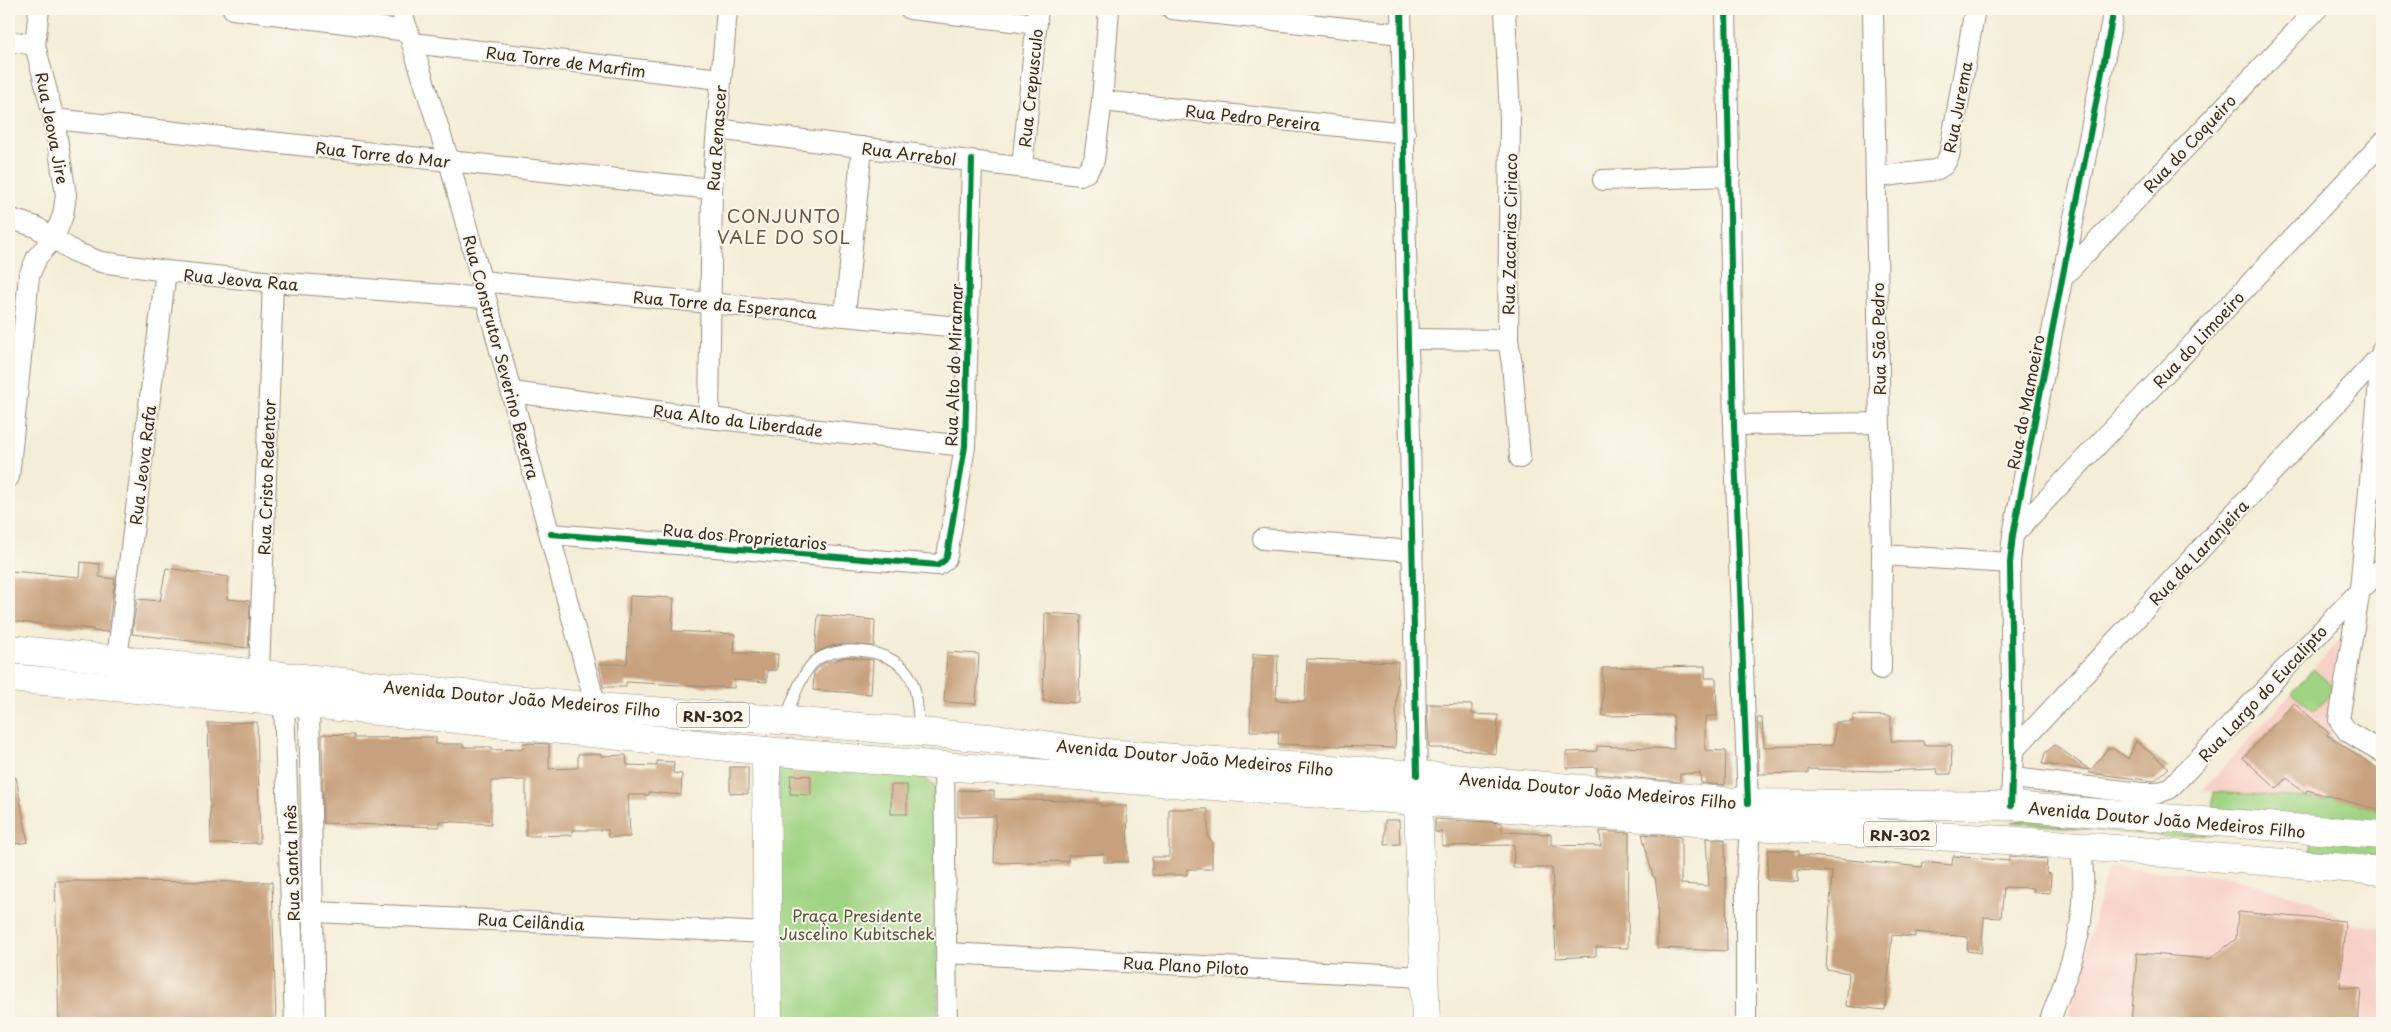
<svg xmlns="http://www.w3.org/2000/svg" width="2391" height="1032" font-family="'Playpen Sans',sans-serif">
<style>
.built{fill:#f7d1c8}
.green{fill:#a0d484;stroke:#6e7f51}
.building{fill:#c7a17d}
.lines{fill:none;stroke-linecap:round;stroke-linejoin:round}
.service-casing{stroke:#988c7a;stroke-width:12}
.minor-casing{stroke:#988c7a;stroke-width:22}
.secondary-casing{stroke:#988c7a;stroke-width:29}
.primary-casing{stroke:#988c7a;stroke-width:29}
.service{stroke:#fff;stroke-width:10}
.minor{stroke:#fff;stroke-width:20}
.secondary{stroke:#fff;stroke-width:28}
.primary{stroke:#fff;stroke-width:28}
.cycleway-casing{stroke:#fbf7ec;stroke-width:9}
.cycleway{stroke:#00873e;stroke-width:6}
.labels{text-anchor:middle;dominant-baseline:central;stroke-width:4;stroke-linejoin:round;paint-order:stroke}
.shield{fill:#fbf7ec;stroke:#75685c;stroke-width:1}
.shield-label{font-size:15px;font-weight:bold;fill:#3b2a1e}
.street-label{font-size:16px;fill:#3b2a1e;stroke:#fbf7ec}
.park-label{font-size:16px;fill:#545438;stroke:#fbf7ec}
.neighbourhood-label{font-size:18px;letter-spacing:1px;fill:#6c543f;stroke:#fbf7ec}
</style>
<rect width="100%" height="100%" fill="#fbf7ec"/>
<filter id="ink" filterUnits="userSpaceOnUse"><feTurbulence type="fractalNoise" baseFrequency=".02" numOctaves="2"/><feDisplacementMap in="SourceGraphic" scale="10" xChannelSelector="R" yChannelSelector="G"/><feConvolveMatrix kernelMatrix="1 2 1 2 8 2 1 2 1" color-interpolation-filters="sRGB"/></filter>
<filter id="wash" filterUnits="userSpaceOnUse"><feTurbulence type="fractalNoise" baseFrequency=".0096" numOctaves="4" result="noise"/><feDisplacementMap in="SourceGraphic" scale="20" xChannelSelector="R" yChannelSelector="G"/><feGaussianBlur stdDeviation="1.12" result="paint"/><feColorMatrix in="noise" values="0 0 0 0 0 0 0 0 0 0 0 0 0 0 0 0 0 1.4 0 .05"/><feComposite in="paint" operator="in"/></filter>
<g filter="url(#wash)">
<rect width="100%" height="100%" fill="#f4edd7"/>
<!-- built -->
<g class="built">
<polygon points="2343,635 2324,799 2202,791 2292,693"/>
<polygon points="2108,867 2225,876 2312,901 2353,924 2382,928 2382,1023 2067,1023"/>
</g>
<!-- green -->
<g class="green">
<polygon points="2313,669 2335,688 2315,711 2292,693"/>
<polygon points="779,762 914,768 936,788 938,1023 777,1023"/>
<polygon points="2214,792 2324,799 2331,796 2382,811 2382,827 2211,816"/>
<polygon points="2030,818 2224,833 2169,837 2012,822"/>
<polygon points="2312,837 2382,842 2382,857 2310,851"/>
</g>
<g id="blocks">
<!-- building -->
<g class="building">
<polygon points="81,562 100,564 99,577 115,579 108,632 93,631 93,629 9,621 10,571 80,577"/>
<polygon points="166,568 229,577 227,599 250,601 248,648 132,634 137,599 160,601"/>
<polygon points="630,596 674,598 672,631 735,634 734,653 778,654 777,670 767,670 767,682 734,680 734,688 626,682 626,687 603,687 599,664 627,664"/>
<polygon points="1045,613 1081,615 1079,703 1043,701"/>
<polygon points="818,615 875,620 874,646 846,644 831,646 815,653"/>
<polygon points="947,652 979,654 976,704 944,702"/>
<polygon points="1253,654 1278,655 1276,700 1305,702 1307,659 1398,662 1395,748 1278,744 1279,731 1250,731"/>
<polygon points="847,657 873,660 871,694 813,690 814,673 817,669 825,663"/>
<polygon points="1705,666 1705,678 1716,678 1717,716 1705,716 1705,750 1726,751 1725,785 1701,783 1700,773 1680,774 1680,782 1596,774 1597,767 1566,768 1566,752 1597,751 1597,746 1674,749 1673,715 1603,716 1602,668"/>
<polygon points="2294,703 2329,733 2327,735 2382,771 2382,811 2307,790 2305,793 2287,778 2277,789 2243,758"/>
<polygon points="1427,704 1472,705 1472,714 1498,715 1496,754 1454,748 1429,748"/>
<polygon points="1853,715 1891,716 1891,741 1923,741 1924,745 1952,745 1951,774 1938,774 1937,769 1883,771 1808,769 1808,773 1759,774 1757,718 1762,718 1764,747 1833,745 1836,722 1853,722"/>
<polygon points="257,722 260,843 211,844 208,723"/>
<polygon points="322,734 354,735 354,738 436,737 436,744 463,744 463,747 492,747 492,750 523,749 523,743 549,744 549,769 578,768 578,754 601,754 601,756 626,755 627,765 657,766 657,761 674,762 673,773 682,774 681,795 649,792 649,795 628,795 630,837 608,837 608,830 572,830 572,835 526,836 526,780 491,781 491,824 439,821 439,827 323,823"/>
<polygon points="2136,741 2169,768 2154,781 2089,773 2107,749 2114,749 2128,759"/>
<polygon points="2055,745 2090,770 2042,764 2045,753"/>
<polygon points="730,767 748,767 748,794 730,793"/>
<polygon points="791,775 811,776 811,795 790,794"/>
<polygon points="9,778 16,778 28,842 9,845"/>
<rect x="891" y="785" width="16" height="29"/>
<polygon points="958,790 994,791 994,799 1069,801 1100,803 1100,806 1127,806 1128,862 1104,862 1104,854 1068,855 1068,861 994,863 996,816 958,817"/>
<polygon points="1169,809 1208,809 1208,838 1212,841 1212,869 1187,869 1187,875 1152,875 1152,857 1169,857"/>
<polygon points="1435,819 1502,823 1502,832 1551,834 1551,845 1601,846 1600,831 1629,833 1628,948 1596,947 1596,956 1556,958 1552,868 1513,868 1514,845 1442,846 1442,832 1435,832"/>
<polygon points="1385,820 1399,820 1400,844 1385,845"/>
<polygon points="1642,834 1681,837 1681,884 1709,886 1706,838 1725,840 1727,951 1657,948 1658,899 1655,877 1653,877"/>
<polygon points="1768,850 1799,851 1799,855 1922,867 1923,862 1952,865 1953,856 2009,861 2009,856 2047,859 2046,873 2051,874 2050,893 2033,892 2034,888 2004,887 2001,918 1984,917 1981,953 1967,951 1968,937 1915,932 1915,937 1892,935 1885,1010 1846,1006 1849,973 1826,969 1832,872 1798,870 1798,882 1767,880"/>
<polygon points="55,881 272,882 276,1023 59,1023"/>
<polygon points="2238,912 2345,921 2340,987 2361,989 2358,1023 2131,1023 2137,953 2210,959 2236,939"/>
</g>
</g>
</g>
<g filter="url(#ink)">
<use href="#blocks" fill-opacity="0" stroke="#988c7a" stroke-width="1"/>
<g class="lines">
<defs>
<path id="service" d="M785,719C793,701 799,679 812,664C833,642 889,648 907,672C919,689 917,713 920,732"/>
<g id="minor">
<polyline points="233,9 408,31"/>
<polyline points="401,9 449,161 596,707"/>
<polyline points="910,9 1037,24"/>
<polyline points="1172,9 1401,34"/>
<polyline points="1401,9 1417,775"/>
<polyline points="1505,9 1510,120 1508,340 1512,364 1520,458"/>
<polyline points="1726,9 1734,425 1748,803"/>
<polyline points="1873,9 1882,555 1881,669"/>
<polyline points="9,41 35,45"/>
<polyline points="412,43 720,79"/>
<polyline points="1102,101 1405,133"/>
<polyline points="54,119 712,189"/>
<polyline points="717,129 1080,175 1087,172 1094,160 1102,101 1109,9"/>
<polyline points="1022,167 1038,9"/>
<polyline points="1876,177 1936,170 1944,165 1949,156 1975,9"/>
<polyline points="1603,180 1730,176"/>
<polyline points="9,218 36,227 75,252 101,262 166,271 273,282 485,298"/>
<polyline points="2062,278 2317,9"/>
<polyline points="481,281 969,328"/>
<polyline points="845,315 862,147"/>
<polyline points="1408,339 1508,340"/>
<polyline points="2382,350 2360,589 2339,720 2348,732 2382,752"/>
<polyline points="512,392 709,418 965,446"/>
<polyline points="709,418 712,189 727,9"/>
<polyline points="1734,425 1879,423"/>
<polyline points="9,477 29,276 37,257 54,238 63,215 66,195 54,119 35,45 39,9"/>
<polyline points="551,534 938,565 945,560 947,556 965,446 972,160"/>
<polyline points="2013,535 2382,143"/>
<polyline points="1263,539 1412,551"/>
<polyline points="1882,555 2010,563"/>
<polyline points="117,659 166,271"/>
<polyline points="259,672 273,282"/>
<polyline points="284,702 295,1023"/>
<polyline points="309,704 315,1023"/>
<polyline points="2013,751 2382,354"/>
<polyline points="944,766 947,1023"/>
<polyline points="2013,778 2142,793 2157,793 2169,789 2382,568"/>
<polyline points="2011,806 2013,751 2010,563 2013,535 2114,9"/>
<polyline points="293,911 768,933"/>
<polyline points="947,953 1424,977"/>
<polyline points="1746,1023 1746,886 1750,826"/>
<path d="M2049,1023C2062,987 2078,951 2082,912C2085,891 2083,868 2081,847"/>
</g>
<g id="secondary">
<polyline points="766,751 768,1023"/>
<polyline points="1417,777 1426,1023"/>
</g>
<g id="primary">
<polyline points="9,649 596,707 767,719 1012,740 1092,752 1417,775 1748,803 2011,806 2382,835"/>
<polyline points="9,678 309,704 766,751 944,766 1750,826 2006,840 2382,871"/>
</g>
</defs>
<!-- service casing -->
<use href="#service" class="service-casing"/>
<!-- minor casing -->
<use href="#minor" class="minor-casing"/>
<!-- secondary casing -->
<use href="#secondary" class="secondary-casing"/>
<!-- primary casing -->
<use href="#primary" class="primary-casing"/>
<!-- service -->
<use href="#service" class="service"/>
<!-- minor -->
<use href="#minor" class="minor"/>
<!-- secondary -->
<use href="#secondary" class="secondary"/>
<!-- primary -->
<use href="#primary" class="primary"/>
<defs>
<g id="cycleway">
<polyline points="1401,9 1417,775"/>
<polyline points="1726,9 1734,425 1748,803"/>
<polyline points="551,534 938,565 945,560 947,556 965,446 972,160"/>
<polyline points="2011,806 2013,751 2010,563 2013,535 2114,9"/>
</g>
</defs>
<!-- cycleway casing -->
<use href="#cycleway" class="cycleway-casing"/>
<!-- cycleway -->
<use href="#cycleway" class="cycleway"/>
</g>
</g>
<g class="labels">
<!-- shield labels -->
<g class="shield">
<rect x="677" y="702.5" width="72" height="25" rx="4"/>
<rect x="1864" y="821.5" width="72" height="25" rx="4"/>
</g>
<g class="shield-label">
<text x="713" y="715">RN-302</text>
<text x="1900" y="834">RN-302</text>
</g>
<!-- street labels -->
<g class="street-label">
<text transform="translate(566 61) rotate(7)">Rua Torre de Marfim</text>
<text transform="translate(1030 88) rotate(-84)">Rua Crepusculo</text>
<text transform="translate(1957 107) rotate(-79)">Rua Jurema</text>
<text transform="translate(1253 117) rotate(6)">Rua Pedro Pereira</text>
<text transform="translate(53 128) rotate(79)">Rua Jeova Jire</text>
<text transform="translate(716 138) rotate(-86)">Rua Renascer</text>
<text transform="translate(2189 143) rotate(-47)">Rua do Coqueiro</text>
<text transform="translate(909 153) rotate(7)">Rua Arrebol</text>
<text transform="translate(383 154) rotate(6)">Rua Torre do Mar</text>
<text transform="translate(1509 234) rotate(-89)">Rua Zacarias Ciriaco</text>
<text transform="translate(241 279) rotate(5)">Rua Jeova Raa</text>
<text transform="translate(725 304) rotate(5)">Rua Torre da Esperanca</text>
<text transform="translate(1878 339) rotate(-91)">Rua São Pedro</text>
<text transform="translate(2198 339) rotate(-47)">Rua do Limoeiro</text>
<text transform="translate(502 357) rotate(75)">Rua Construtor Severino Bezerra</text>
<text transform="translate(953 365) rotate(-88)">Rua Alto do Miramar</text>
<text transform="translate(2025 402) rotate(-79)">Rua do Mamoeiro</text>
<text transform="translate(738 420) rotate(7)">Rua Alto da Liberdade</text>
<text transform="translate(142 465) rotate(-83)">Rua Jeova Rafa</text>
<text transform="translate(266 477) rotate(-88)">Rua Cristo Redentor</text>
<text transform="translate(745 536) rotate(5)">Rua dos Proprietarios</text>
<text transform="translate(2198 552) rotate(-47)">Rua da Laranjeira</text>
<text transform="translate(2262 693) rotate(-47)">Rua Largo do Eucalipto</text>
<text transform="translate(522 698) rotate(5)">Avenida Doutor João Medeiros Filho</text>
<text transform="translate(1195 757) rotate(5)">Avenida Doutor João Medeiros Filho</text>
<text transform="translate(1598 790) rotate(5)">Avenida Doutor João Medeiros Filho</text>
<text transform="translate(2167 819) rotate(5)">Avenida Doutor João Medeiros Filho</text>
<text transform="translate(291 863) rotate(-92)">Rua Santa Inês</text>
<text transform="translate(531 921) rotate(3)">Rua Ceilândia</text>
<text transform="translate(1186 965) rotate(3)">Rua Plano Piloto</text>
</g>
<!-- park labels -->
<g class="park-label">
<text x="857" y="915">Praça Presidente<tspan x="857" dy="18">Juscelino Kubitschek</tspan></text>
</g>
<!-- neighbourhood labels -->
<g class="neighbourhood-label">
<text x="784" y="215">CONJUNTO<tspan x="784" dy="21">VALE DO SOL</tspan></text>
</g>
</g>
<!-- margin -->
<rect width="2391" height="1032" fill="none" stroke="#fbf7ec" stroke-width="30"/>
</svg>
